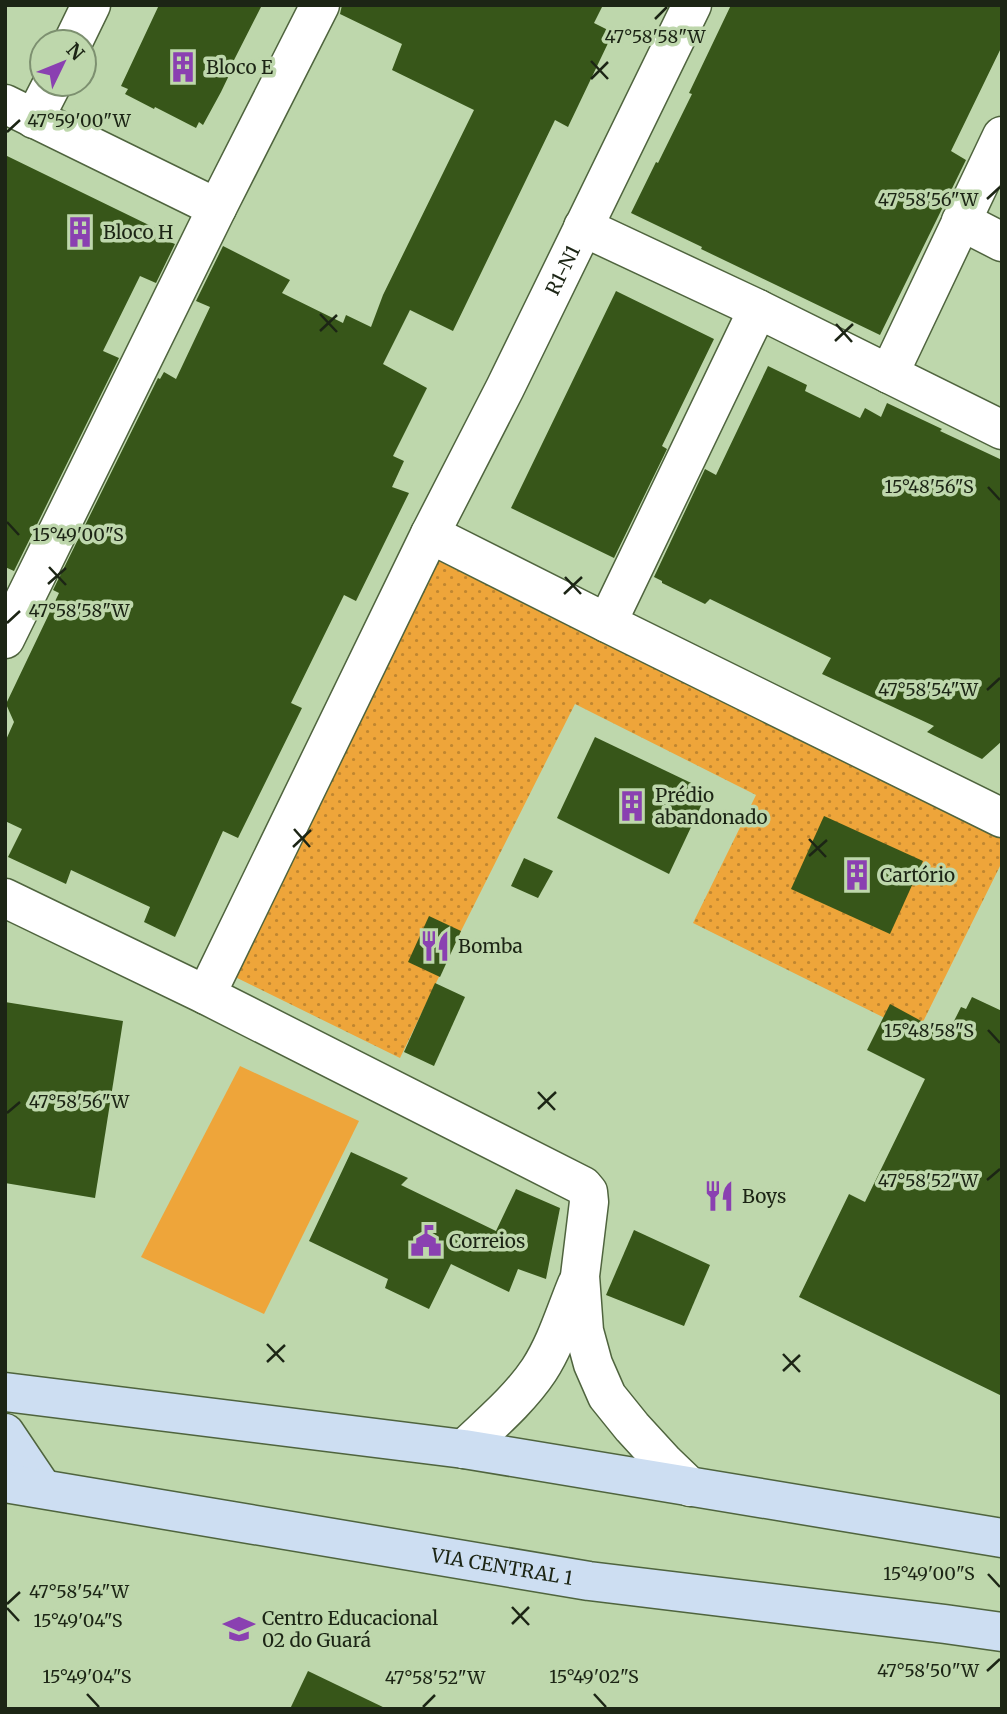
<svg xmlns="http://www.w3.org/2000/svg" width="1007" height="1714" font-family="Merriweather,serif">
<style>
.grass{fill:url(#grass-dots)}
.garden{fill:#eea53a}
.building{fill:#375619}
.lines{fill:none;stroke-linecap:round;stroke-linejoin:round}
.minor-casing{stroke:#4f643e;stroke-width:41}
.secondary-casing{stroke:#4f643e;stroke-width:41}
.minor{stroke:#fff;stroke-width:38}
.secondary{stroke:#cddef2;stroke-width:38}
.ticks{fill:none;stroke:#1c2515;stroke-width:2.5}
.labels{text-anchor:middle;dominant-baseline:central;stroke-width:7;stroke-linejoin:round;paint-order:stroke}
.poi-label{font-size:19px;fill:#1c2515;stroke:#bed7ac;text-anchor:start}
.street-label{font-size:19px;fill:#1c2515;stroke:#bed7ac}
.ticks-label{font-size:18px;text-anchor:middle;fill:#1c2515;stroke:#bed7ac;stroke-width:7;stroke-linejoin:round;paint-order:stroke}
</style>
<defs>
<pattern id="grass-dots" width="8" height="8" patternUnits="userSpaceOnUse" patternTransform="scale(1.75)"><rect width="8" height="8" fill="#eea53a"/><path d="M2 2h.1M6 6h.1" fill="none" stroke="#c08630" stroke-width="1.8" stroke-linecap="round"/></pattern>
</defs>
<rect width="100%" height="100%" fill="#bed7ac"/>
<!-- grass -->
<polygon class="grass" points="439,555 1002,836 1002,862 917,1034 693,923 756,795 575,704 461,931 400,1058 231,975"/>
<!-- garden -->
<polygon class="garden" points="240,1066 359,1121 264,1314 141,1257"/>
<!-- building -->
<g class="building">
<polygon points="159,5 262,5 232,64 234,65 221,92 203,125 199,122 196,128 155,107 154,109 125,94 128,89 121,86"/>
<polygon points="342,5 603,5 594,23 608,30 605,36 610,39 568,127 555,120 453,331 410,310 383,364 427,388 393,456 404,461 392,487 409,493 356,601 344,595 291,703 302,708 238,838 223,831 175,937 144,922 150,907 71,870 66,884 8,857 22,829 5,821 5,742 14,722 6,704 59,593 53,590 158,378 160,379 164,372 176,379 210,307 196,301 223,246 290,280 282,293 343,323 346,315 371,327 383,295 474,110 392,70 402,44 340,14"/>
<polygon points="731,5 1002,5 1002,46 951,151 966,160 880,335 701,249 702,247 631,213 656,162 658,163 692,94 689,93"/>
<polygon points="5,155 155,228 152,235 175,244 156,283 140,276 103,351 119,358 14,571 5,567"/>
<polygon points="616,291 714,339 662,446 667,449 614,558 511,508"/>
<polygon points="768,366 807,385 805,391 860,418 865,408 881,417 887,403 942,429 940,431 1002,460 1002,741 982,759 927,732 934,726 822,674 831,658 710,599 705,604 662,583 662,581 654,577 705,469 716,475"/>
<polygon points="595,737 708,791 669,874 557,818"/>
<polygon points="824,816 923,861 890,934 791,889"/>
<polygon points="524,858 553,871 538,898 511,886"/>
<polygon points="429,916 461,931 440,977 408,962"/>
<polygon points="435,983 465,997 434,1066 404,1052"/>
<polygon points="972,997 1002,1011 1002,1396 799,1297 849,1194 865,1202 925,1079 867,1050 890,1004 947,1035 961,1007 966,1009"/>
<polygon points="5,1002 123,1021 95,1198 5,1183"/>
<polygon points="351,1152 408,1178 401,1185 496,1231 516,1189 560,1208 546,1279 518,1269 509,1292 451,1264 429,1309 385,1288 388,1279 309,1241"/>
<polygon points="634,1230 710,1265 684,1326 606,1295"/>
<polygon points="308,1671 387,1709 290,1709"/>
</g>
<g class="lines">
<defs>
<g id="minor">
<polyline points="73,42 91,5"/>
<polyline points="5,104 217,208"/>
<polyline points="34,119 52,84"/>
<polyline points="961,221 1002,242"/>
<polyline points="583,227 758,309 1002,430"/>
<polyline points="889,374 1002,136"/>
<polyline points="430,534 607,623 1002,818"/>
<polyline points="607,623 758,309"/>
<polyline points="5,639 217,208 320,5"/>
<polyline points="5,898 206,995 583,1186 588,1192 589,1202 580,1276 584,1331 593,1364 607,1396 632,1427 665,1463 690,1487"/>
<path id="s1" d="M206,995L430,534L505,388L692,5"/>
<path d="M464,1449C490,1424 519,1400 539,1370C556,1344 565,1313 577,1284"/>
</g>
<g id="secondary">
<polyline points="5,1392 464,1449 1002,1538"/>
<polyline points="5,1433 42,1488"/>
<path id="s2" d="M5,1483L589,1581L945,1624L1002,1632"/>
</g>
</defs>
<!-- minor casing -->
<use href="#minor" class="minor-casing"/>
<!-- secondary casing -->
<use href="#secondary" class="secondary-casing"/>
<!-- minor -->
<use href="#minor" class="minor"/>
<!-- secondary -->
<use href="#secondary" class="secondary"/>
</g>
<!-- ticks -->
<path class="ticks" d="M655,19L667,7M591,61L608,79M591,79L608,62M7,132L20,120M987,199L1000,187M320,314L337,332M836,324L852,342M320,331L337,315M835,341L853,324M988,487L1000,500M7,522L19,535M49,567L66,585M565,577L581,594M48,584L66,568M564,594L582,577M7,623L20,611M987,690L1000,678M294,829L310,847M809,839L826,857M293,847L311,830M809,856L827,840M988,1030L1000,1043M538,1092L555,1110M538,1109L556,1092M7,1113L20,1102M987,1180L1000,1169M267,1344L284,1362M783,1354L800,1372M267,1362L285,1345M783,1371L800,1355M988,1574L1000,1587M7,1604L20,1592M512,1607L529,1625M7,1608L19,1621M512,1624L529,1607M987,1671L1000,1659M87,1694L99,1707M594,1694L606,1707M423,1707L435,1695"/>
<!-- icons -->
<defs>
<symbol id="building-bare" viewBox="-9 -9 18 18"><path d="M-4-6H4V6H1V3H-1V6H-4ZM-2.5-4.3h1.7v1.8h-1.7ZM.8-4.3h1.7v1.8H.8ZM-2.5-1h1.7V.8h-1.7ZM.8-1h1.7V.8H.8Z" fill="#8a40b1" stroke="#bed7ac" stroke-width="2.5" paint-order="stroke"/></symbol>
<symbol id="restaurant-bare" viewBox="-9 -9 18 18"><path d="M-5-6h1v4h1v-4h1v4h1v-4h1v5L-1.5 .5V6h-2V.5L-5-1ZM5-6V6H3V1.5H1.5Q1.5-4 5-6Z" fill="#8a40b1" stroke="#bed7ac" stroke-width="2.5" paint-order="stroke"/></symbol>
<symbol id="civic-bare" viewBox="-9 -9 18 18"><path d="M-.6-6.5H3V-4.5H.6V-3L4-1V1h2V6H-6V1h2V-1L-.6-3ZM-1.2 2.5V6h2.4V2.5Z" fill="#8a40b1" stroke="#bed7ac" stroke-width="2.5" paint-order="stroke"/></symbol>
<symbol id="school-bare" viewBox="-9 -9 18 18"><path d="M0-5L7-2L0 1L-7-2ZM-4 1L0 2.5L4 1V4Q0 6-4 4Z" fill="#8a40b1" stroke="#bed7ac" stroke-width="2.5" paint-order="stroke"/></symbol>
</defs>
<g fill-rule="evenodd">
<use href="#building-bare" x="161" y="45" width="44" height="44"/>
<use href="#building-bare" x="58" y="210" width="44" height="44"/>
<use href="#building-bare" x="610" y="784" width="44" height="44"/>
<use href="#building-bare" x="835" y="853" width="44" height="44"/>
<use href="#restaurant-bare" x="413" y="924" width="44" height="44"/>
<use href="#restaurant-bare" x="697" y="1174" width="44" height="44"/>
<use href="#civic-bare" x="404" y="1219" width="44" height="44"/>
<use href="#school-bare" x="217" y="1607" width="44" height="44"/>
</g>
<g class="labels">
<!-- poi labels -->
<g class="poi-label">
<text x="206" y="67">Bloco E</text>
<text x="103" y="232">Bloco H</text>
<text x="655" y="795">Prédio<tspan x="655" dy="22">abandonado</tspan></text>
<text x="880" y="875">Cartório</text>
<text x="458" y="946">Bomba</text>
<text x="742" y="1196">Boys</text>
<text x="449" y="1241">Correios</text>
<text x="262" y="1618">Centro Educacional<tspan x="262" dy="22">02 do Guará</tspan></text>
</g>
<!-- street labels -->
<g class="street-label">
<text stroke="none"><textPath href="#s1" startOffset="808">R1-N1</textPath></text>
<text stroke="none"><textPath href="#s2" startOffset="504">VIA CENTRAL 1</textPath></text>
</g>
</g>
<g class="ticks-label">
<text x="655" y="43">47°58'58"W</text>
<text x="79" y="127">47°59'00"W</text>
<text x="928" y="206">47°58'56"W</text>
<text x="929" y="493">15°48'56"S</text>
<text x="78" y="541">15°49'00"S</text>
<text x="79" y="617">47°58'58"W</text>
<text x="928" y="696">47°58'54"W</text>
<text x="929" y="1037">15°48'58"S</text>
<text x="79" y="1108">47°58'56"W</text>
<text x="928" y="1187">47°58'52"W</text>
<text x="929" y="1580">15°49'00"S</text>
<text x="79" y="1598">47°58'54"W</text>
<text x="78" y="1627">15°49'04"S</text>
<text x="928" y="1677">47°58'50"W</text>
<text x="87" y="1683">15°49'04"S</text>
<text x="594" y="1683">15°49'02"S</text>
<text x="435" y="1684">47°58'52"W</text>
</g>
<!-- border -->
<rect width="1007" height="1714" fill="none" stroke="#1c2515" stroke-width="14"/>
<!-- north arrow -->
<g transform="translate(63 63) rotate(47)"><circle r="33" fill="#bed7ac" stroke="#7d9070" stroke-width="2"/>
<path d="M0-5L12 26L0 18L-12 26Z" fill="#8a40b1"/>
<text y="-10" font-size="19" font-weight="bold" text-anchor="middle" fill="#1c2515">N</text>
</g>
</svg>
